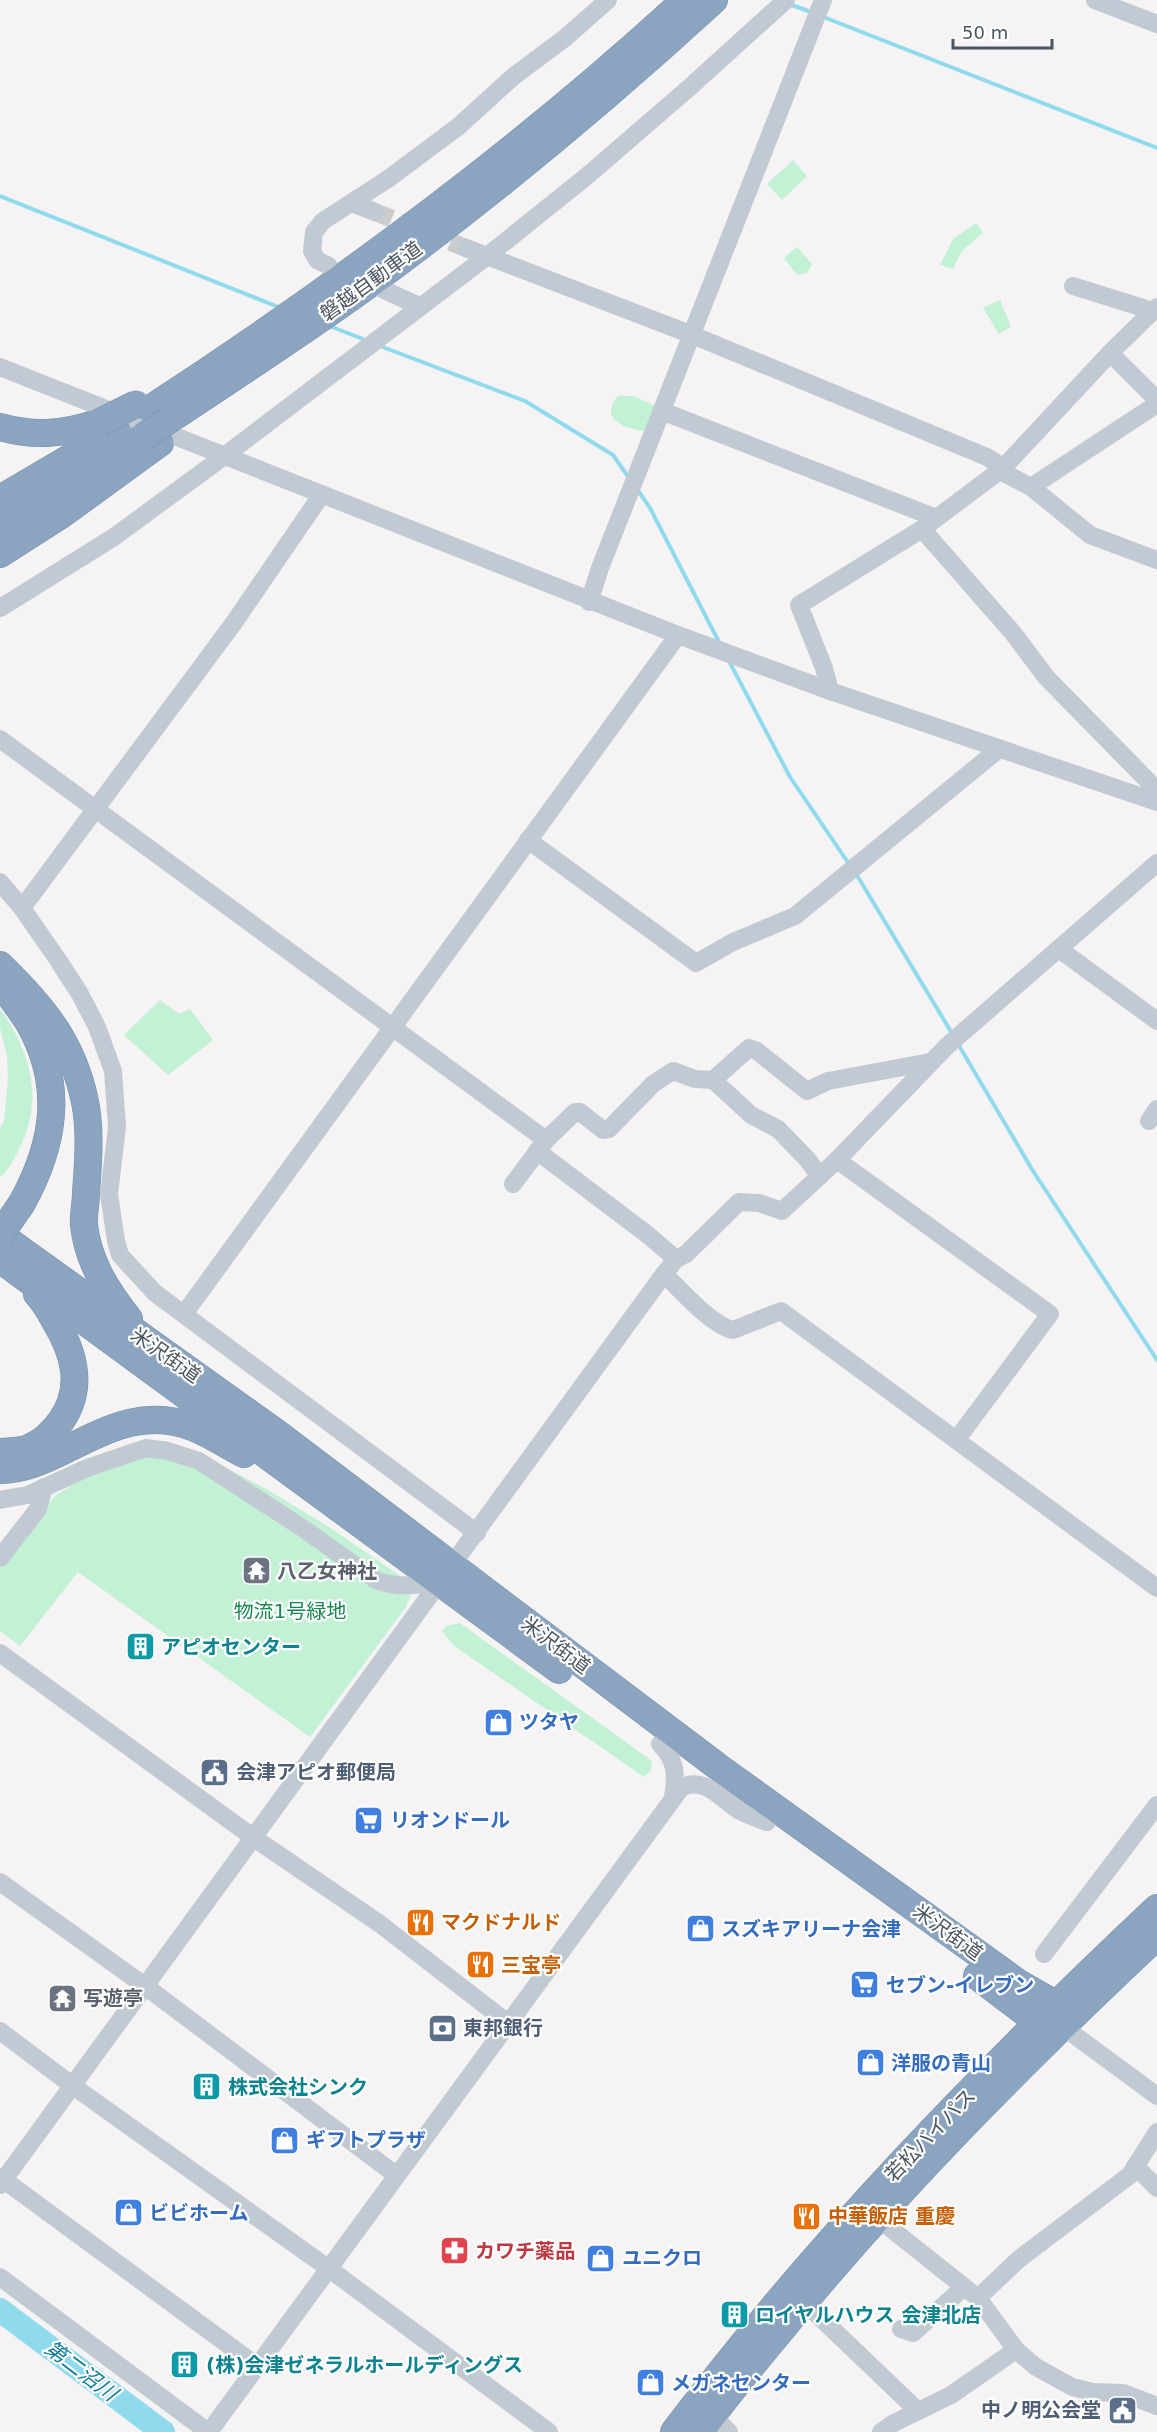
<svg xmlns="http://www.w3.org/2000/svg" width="1157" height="2432" font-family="'DejaVu Sans','Noto Sans JP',sans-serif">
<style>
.green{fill:#c3f1d5}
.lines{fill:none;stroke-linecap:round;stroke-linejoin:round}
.stream{stroke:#90daee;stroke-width:4}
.river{stroke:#90daee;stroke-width:24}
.minor-tunnel{stroke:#caccce;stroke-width:18;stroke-dasharray:18 9;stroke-linecap:butt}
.highway-casing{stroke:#7690ad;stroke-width:28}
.minor{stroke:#c1cad2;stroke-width:18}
.highway{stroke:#8ba5c1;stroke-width:27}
.highway-bridge-casing{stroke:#7690ad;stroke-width:28;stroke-linecap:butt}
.highway-bridge{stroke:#8ba5c1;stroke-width:27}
.labels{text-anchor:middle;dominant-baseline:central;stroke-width:4.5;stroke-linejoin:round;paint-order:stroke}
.street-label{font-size:20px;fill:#4a5661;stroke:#fff}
.worship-label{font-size:20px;font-weight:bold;fill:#5b616d;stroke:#fff;text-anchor:start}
.park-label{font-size:20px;fill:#17864f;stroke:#fff}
.culture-label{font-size:20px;font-weight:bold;fill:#0d838f;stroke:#fff;text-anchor:start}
.shop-label{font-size:20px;font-weight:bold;fill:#366cbe;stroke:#fff;text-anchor:start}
.service-label{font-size:20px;font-weight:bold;fill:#4e5e75;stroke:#fff;text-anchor:start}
.food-label{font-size:20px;font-weight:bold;fill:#c56008;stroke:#fff;text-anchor:start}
.health-label{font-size:20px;font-weight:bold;fill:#be3a42;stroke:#fff;text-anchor:start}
.water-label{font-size:21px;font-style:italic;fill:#0c7c9b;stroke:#fff}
</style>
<rect width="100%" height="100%" fill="#f5f3f3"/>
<!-- green -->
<g class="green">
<polygon points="793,160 807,176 782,200 767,184"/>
<polygon points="976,223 983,233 962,251 953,269 940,265 953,239"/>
<polygon points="797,247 812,264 807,273 797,275 784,258"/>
<polygon points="1000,300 1011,327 999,334 983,308"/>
<path d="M618,396H633L656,406L646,431C627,430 597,419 618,396Z"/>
<polygon points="160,1000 179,1014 190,1009 213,1040 168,1075 124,1035"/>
<path d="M0,1009C31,1052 44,1098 20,1147C14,1159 10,1169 0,1177V1128L4,1120L8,1081L7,1056L0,1028Z"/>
<polygon points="127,1449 210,1459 268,1490 329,1527 409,1582 412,1591 406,1607 310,1737 78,1572 20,1646 0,1631 0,1569 14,1546 55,1496"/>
<polygon points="460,1623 652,1761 651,1770 644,1777 453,1645 442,1631 446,1626"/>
</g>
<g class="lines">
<!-- stream -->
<g class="stream">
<polyline points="792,5 811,12"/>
<polyline points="821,16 1157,148"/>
<polyline points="0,196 281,308"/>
<polyline points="327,325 368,341"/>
<polyline points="380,346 525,401 613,455 629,478"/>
<polyline points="637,489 650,508 720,644"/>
<polyline points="729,661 790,777 849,864"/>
<polyline points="855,872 953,1035"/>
<polyline points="958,1044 1033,1171 1157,1360"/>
</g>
<!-- river -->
<polyline class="river" points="0,2310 163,2432"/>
<!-- minor-tunnel -->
<polyline class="minor-tunnel" points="375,212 466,248"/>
<defs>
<g id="highway">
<path d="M150,409C338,286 519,153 685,0"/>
<path d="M172,418C237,375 302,333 364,288C486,199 603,102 714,0"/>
<path d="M0,427C35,437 66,434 100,422"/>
<polyline points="0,499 117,430"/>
<polyline points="0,523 137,440"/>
<polyline points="0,554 61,515 160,443"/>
<path d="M0,965C42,1006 73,1042 85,1102C91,1131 88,1164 86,1193C86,1204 83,1215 84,1225C88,1262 107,1291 129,1319"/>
<path d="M0,981C9,995 20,1009 29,1023C64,1085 55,1143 22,1203"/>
<polyline points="0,1235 278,1434 717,1766 1020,1984 1057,2005 1062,2026"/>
<polyline points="0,1259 559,1670"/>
<path d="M1,1452C10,1451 21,1451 29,1448C41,1443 53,1432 61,1421C84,1388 75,1354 55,1321C50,1312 45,1302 37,1294"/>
<path d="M0,1470C23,1470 45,1460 65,1450C109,1428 147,1408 195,1428C212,1435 228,1446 244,1454"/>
<polyline points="977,1976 1039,2023 1062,2026"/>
<path d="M674,2432C817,2242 984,2071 1157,1908"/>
<path d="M700,2432C726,2396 754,2363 782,2329C896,2189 1025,2060 1157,1936"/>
</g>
</defs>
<!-- highway casing -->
<use href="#highway" class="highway-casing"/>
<!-- minor -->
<g class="minor">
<polyline points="1095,0 1157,24"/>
<polyline points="352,203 375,212"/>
<polyline points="466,248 690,334 987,457 995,462 1004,473 1031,487 1090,535 1157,560"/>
<polyline points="329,266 317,260 312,251 314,232 323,221 388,179 459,126 514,76 565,38 608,0"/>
<polyline points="1073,286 1153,311"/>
<polyline points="380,288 419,306"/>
<polyline points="1110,353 1157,400"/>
<polyline points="0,367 678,635 833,692 1157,802"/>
<polyline points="662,411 936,518"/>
<polyline points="1031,487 1157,404"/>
<polyline points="922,529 1013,633 1046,677 1149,782 1157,798"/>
<polyline points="589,602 600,568 823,0"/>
<polyline points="0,608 114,537 223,457 486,257 587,176 690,87 786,0"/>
<polyline points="830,691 824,668 799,605 922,529 1002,469 1112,351 1157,307"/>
<polyline points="0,739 546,1140"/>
<polyline points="528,840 696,963 733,942 795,916 999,749"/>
<polyline points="0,882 22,908 58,960 80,994 97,1027 113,1071 117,1127 109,1194 116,1241 120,1255 155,1293 477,1533"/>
<polyline points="22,908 233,624 322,494"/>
<polyline points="1059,949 1157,1021"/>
<polyline points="713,1080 751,1115 778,1129 807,1159 820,1176"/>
<polyline points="1149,1121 1157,1109"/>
<polyline points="537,1151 648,1235 676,1259"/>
<polyline points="837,1160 1050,1314 957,1439"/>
<polyline points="513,1184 546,1140 575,1112 580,1112 603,1130 609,1129 653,1084 673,1071 695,1079 713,1080 749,1048 757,1051 807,1091 828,1081 930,1062"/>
<polyline points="664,1274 676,1259 686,1254 739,1202 759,1203 782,1211 837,1160 947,1046 1157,863"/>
<polyline points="184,1314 678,635"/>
<path d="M0,1500L28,1495L87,1468L146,1448L168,1451L199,1461L301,1527L376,1580C398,1589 417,1584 440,1583"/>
<polyline points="0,1558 38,1509 44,1487"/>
<polyline points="0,1653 254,1838 380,1924 508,2023"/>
<path d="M660,1744C676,1760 677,1775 673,1797"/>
<polyline points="0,1882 145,1986 396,2175"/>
<polyline points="1044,1954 1157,1805"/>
<polyline points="1062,2026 1157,2096"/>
<polyline points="0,2031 73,2086 328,2268 549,2432"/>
<polyline points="1135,2166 1157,2188"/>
<polyline points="0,2177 257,2366"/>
<path d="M0,2185L664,1274C680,1289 712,1326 733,1330L781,1311L1157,1588"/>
<polyline points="870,2212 978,2298 1016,2350 1036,2367 1072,2387 1093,2392 1123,2393 1157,2406"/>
<polyline points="0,2277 208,2432"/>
<polyline points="978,2298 1019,2259 1130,2175 1157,2132"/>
<polyline points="804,2302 918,2411"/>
<polyline points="901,2329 913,2333 964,2287"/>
<polyline points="712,2415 729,2432"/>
<path d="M209,2432L681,1788C704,1775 722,1800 740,1811C749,1816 759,1819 767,1822"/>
<polyline points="881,2432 894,2423 951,2395 1016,2350"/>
</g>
<!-- highway -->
<use href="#highway" class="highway"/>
<defs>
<g id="highway-bridge">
<polyline points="100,422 136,404"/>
<polyline points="143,437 172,418"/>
<polyline points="0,1235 22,1203"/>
</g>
</defs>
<!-- highway-bridge casing -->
<use href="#highway-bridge" class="highway-bridge-casing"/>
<!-- highway-bridge -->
<use href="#highway-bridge" class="highway-bridge"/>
</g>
<!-- icons -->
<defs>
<symbol id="temple-square" viewBox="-11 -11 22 22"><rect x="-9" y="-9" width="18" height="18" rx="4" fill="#6b7280" stroke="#fff"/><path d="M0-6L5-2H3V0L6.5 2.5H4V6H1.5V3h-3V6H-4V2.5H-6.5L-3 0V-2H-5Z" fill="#fff"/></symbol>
<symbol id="building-square" viewBox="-11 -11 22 22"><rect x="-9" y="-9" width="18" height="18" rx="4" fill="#0f9aa8" stroke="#fff"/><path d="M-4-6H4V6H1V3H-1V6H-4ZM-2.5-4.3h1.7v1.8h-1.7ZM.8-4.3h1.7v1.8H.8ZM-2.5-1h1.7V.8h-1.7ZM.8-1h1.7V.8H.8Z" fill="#fff"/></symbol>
<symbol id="shop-square" viewBox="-11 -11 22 22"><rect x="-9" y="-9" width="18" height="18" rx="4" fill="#3f7fe0" stroke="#fff"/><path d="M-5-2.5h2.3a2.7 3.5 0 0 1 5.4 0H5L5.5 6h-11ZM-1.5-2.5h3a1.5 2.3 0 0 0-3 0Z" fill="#fff"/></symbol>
<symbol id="civic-square" viewBox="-11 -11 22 22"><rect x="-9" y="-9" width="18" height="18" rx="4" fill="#5c6f8a" stroke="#fff"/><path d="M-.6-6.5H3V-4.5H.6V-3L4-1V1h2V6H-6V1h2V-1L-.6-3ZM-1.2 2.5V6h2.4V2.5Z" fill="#fff"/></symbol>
<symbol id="supermarket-square" viewBox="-11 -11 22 22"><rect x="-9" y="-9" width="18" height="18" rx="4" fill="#3f7fe0" stroke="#fff"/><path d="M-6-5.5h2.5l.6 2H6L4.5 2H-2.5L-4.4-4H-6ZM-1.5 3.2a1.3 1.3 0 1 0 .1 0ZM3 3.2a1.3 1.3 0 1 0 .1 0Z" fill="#fff"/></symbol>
<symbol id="restaurant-square" viewBox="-11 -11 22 22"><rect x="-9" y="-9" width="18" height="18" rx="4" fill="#e8710a" stroke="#fff"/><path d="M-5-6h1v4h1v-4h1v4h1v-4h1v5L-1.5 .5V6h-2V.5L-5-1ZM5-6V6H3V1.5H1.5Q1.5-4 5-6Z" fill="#fff"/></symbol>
<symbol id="bank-square" viewBox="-11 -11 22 22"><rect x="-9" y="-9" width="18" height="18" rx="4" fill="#5c6f8a" stroke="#fff"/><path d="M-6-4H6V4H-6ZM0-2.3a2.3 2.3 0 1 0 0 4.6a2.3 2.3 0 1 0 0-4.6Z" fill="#fff"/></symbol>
<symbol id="pharmacy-square" viewBox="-11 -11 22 22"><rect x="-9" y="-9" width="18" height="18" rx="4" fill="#e0444e" stroke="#fff"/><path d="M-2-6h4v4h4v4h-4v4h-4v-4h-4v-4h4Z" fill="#fff"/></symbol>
</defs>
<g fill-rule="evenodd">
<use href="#temple-square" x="240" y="1554" width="33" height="33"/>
<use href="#building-square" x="124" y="1630" width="33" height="33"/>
<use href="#shop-square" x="482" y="1706" width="33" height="33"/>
<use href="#civic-square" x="198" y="1756" width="33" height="33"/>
<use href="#supermarket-square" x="352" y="1804" width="33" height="33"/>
<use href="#restaurant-square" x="404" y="1906" width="33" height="33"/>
<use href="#shop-square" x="684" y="1912" width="33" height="33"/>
<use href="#restaurant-square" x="464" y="1948" width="33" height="33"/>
<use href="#supermarket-square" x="848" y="1968" width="33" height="33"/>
<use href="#temple-square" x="46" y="1982" width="33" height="33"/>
<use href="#bank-square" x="426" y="2012" width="33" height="33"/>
<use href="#shop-square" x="854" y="2046" width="33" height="33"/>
<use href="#building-square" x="190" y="2070" width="33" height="33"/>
<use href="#shop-square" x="268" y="2124" width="33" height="33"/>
<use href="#shop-square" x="112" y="2196" width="33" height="33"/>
<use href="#restaurant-square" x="790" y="2200" width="33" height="33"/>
<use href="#pharmacy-square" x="438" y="2234" width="33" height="33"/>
<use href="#shop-square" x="584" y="2242" width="33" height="33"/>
<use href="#building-square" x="718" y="2298" width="33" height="33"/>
<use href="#building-square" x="168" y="2348" width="33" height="33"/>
<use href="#shop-square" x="634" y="2366" width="33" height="33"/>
<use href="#civic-square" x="1106" y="2394" width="33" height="33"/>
</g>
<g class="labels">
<!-- street labels -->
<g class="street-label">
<text transform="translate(371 281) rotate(-36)">磐越自動車道</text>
<text transform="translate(166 1355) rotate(35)">米沢街道</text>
<text transform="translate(556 1645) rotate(37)">米沢街道</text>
<text transform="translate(948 1932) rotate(36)">米沢街道</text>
<text transform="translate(930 2135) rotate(-46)">若松バイパス</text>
</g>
<!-- worship labels -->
<g class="worship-label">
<text x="277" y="1571">八乙女神社</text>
<text x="83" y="1998">写遊亭</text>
</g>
<!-- park labels -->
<g class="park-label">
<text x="290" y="1611">物流1号緑地</text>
</g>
<!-- culture labels -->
<g class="culture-label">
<text x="161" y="1647">アピオセンター</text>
<text x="228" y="2087">株式会社シンク</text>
<text x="755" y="2315">ロイヤルハウス 会津北店</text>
<text x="206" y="2365">(株)会津ゼネラルホールディングス</text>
</g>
<!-- shop labels -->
<g class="shop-label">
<text x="519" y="1722">ツタヤ</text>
<text x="390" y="1820">リオンドール</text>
<text x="721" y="1929">スズキアリーナ会津</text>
<text x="886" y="1985">セブン-イレブン</text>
<text x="891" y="2063">洋服の青山</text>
<text x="306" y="2140">ギフトプラザ</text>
<text x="149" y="2213">ビビホーム</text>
<text x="622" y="2258">ユニクロ</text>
<text x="671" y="2383">メガネセンター</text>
</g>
<!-- service labels -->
<g class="service-label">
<text x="236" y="1772">会津アピオ郵便局</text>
<text x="463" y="2028">東邦銀行</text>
<text x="1101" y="2410" text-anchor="end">中ノ明公会堂</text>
</g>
<!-- food labels -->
<g class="food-label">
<text x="441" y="1922">マクドナルド</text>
<text x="501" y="1965">三宝亭</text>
<text x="828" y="2216">中華飯店 重慶</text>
</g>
<!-- health labels -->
<g class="health-label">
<text x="475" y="2251">カワチ薬品</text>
</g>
<!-- water labels -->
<g class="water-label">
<text transform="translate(81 2371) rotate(37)">第二沼川</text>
</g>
</g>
<!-- scale -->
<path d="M953 39v9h99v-9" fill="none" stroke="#4a5661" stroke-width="3"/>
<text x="962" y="39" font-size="18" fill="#4a5661" stroke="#ffffff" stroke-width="4.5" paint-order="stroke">50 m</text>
</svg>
